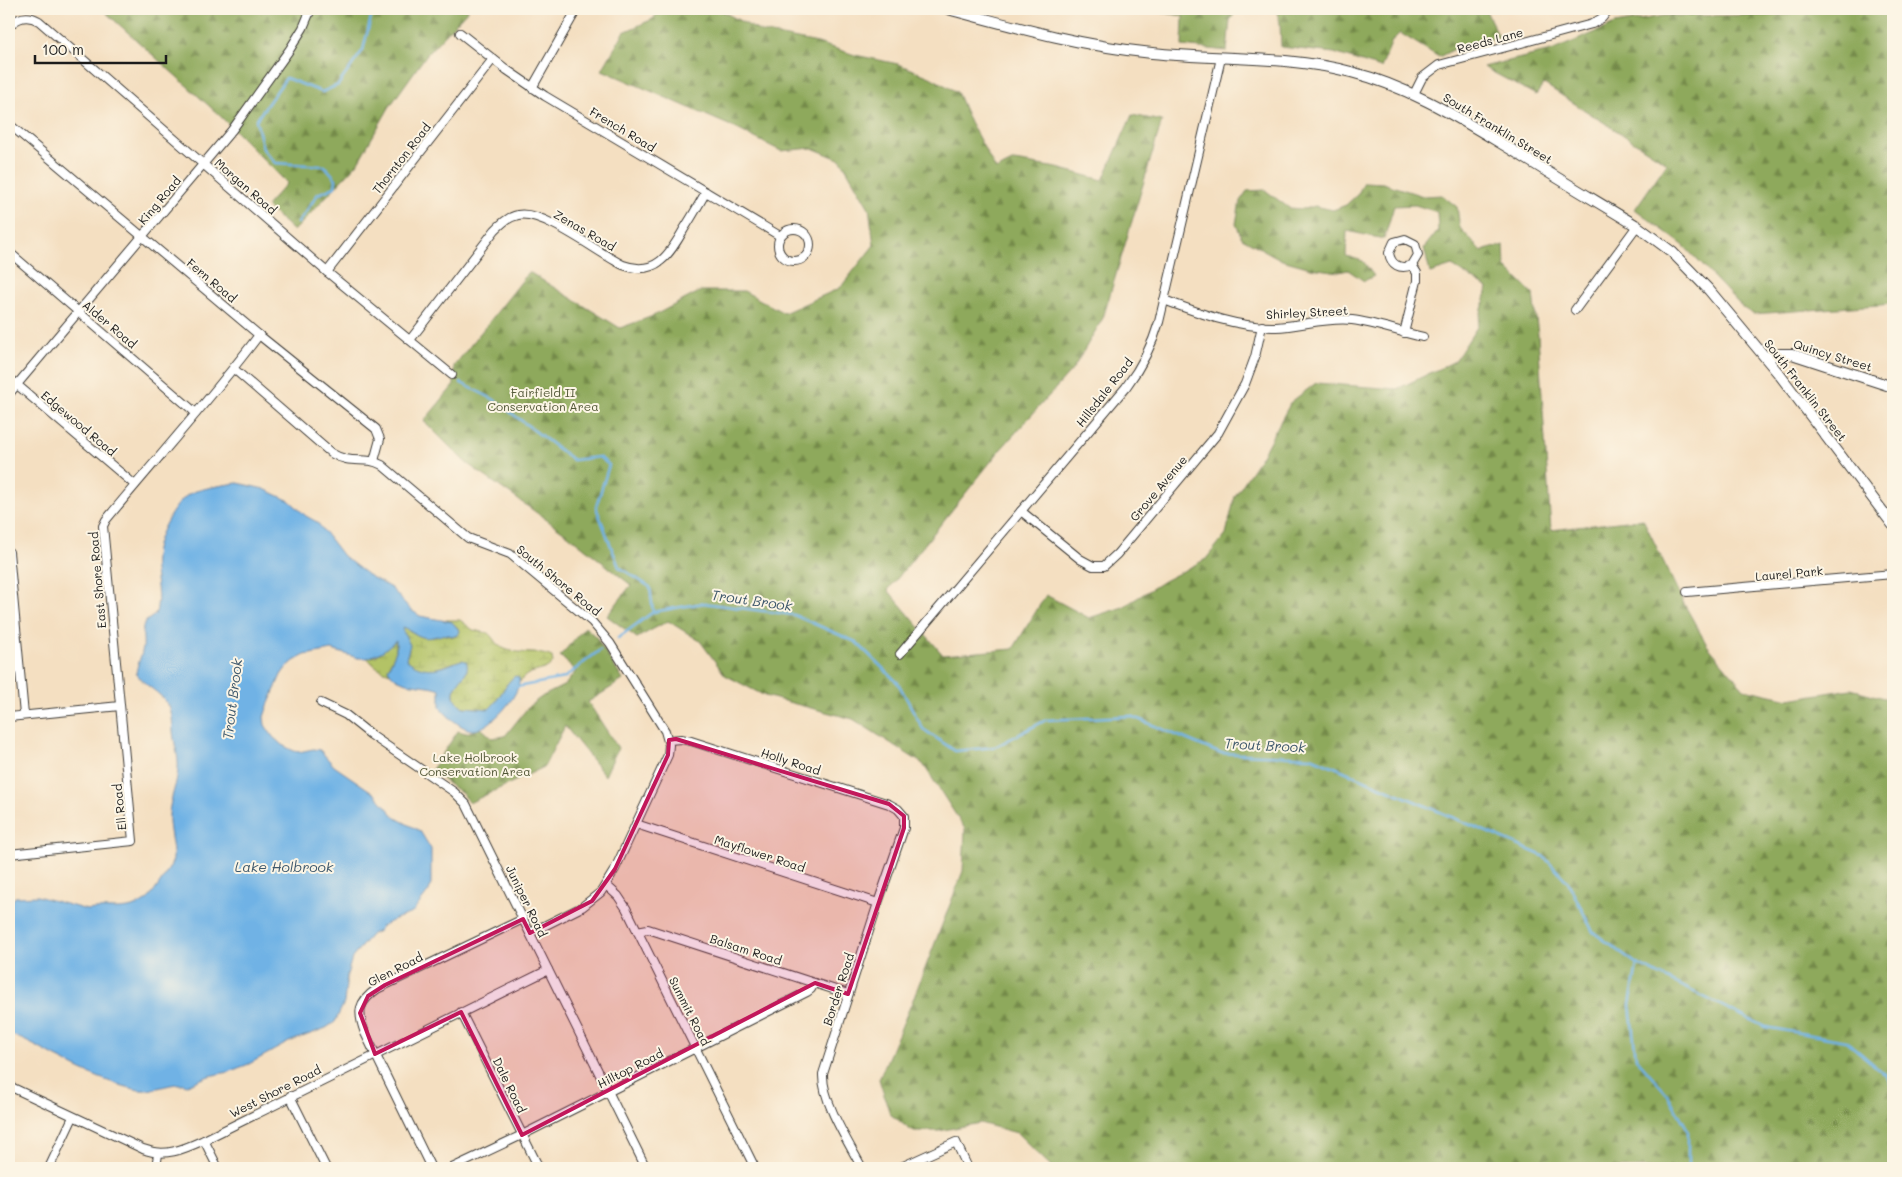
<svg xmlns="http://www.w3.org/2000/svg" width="1902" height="1177" font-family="Mali,sans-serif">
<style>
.forest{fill:url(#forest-firs);stroke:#55623c}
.wetland{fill:url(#wetland-marsh);stroke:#687041}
.water{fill:#70b2e5;stroke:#466780}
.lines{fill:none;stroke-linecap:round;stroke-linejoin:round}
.stream{stroke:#70b2e5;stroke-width:2.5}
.minor-casing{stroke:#3c3935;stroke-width:10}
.secondary-casing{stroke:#3c3935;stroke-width:12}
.minor{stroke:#fff;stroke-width:8}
.secondary{stroke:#fff;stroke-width:10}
.marked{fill:#c2185b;fill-opacity:0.2;stroke:#c2185b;stroke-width:4;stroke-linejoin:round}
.labels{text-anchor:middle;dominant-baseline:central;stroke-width:4;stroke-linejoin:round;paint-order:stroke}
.street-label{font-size:12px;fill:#1c1c1c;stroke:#fcf5e5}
.park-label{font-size:12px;fill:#515636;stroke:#fcf5e5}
.water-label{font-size:14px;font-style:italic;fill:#3e586c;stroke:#fcf5e5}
</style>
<defs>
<pattern id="forest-firs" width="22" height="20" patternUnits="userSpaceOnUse" patternTransform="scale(1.25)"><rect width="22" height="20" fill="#8ea95b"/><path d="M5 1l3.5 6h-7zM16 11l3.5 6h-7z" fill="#73894a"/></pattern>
<pattern id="wetland-marsh" width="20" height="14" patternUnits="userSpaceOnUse" patternTransform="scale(1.25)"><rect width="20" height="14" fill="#b3c366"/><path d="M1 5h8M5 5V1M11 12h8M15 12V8" fill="none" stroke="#99a758"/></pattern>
</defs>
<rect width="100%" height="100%" fill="#fcf5e5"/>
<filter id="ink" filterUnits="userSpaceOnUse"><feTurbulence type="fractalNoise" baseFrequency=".02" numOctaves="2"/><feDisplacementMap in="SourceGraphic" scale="10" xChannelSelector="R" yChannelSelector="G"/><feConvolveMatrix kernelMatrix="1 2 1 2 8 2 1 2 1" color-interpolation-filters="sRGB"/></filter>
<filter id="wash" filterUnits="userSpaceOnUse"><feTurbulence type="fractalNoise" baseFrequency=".0096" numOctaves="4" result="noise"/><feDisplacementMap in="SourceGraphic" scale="20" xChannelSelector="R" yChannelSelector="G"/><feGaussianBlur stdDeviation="1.12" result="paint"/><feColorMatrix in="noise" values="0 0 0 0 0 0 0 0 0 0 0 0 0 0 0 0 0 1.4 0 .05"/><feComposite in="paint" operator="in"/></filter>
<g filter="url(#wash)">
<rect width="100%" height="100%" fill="#f4dfc1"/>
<!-- forest -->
<g class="forest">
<polygon points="102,9 469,9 427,54 390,106 357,164 294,231 266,206 287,183 218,114"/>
<polygon points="661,9 718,9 761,32 818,43 855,55 898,64 930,77 957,92 968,118 996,170 1014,161 1057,168 1103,180 1132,115 1162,121 1103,318 1073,369 1001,449 888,590 943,655 1013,649 1046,595 1089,618 1123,607 1164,581 1206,559 1226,534 1235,496 1261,457 1291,402 1316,383 1397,389 1455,361 1477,327 1488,288 1452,266 1430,273 1424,248 1438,230 1437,212 1415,205 1394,206 1384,239 1347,231 1346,256 1363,261 1374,276 1364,281 1348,270 1339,272 1311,268 1282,260 1242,238 1236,224 1240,201 1247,191 1265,190 1289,208 1304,209 1315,206 1333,210 1346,205 1358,194 1364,182 1383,183 1423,196 1442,195 1457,207 1460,228 1481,251 1504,245 1505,266 1533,294 1538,335 1551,530 1643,519 1683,602 1707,645 1744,689 1789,699 1851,689 1892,700 1893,705 1893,882 1888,899 1893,913 1893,1168 1053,1168 1017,1133 980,1123 939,1131 912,1131 890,1114 879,1079 912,1002 963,871 965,829 923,764 853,719 765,696 725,675 700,641 668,621 637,638 607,616 631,585 568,535 465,462 424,421 454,385 454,366 529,272 620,328 653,316 701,291 744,291 784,313 840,288 874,245 869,208 841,160 812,148 781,151 731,126 602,70 624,32 653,19"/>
<polygon points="1139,9 1238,9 1230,20 1227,51 1182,46 1183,16"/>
<polygon points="1276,9 1485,9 1499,37 1458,47 1439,57 1400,33 1392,41 1381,68 1334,53 1281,47 1280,23"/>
<polygon points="1790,9 1893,9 1893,304 1753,314 1743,308 1683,245 1635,209 1667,163 1544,84 1536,95 1483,67 1551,51 1615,24 1663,16 1789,15"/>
<polygon points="585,627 596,637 623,680 588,702 618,748 605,776 565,726 544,767 469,803 464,795 431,771 458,731 466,733 481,728 492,738 505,736 529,706 543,696 565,685 576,671 560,656"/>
</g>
<!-- wetland -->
<g class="wetland">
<path d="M446,620H460L473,630L488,633C492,636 495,642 498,645C514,657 535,649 552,657L553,663C541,675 528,668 520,682L519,678L515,676C504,684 500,700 489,709L463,707C445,694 458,684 467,671L463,660C440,665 428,678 406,659L409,650L402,632L403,627L421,637H436L443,634L454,637L458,635L460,631C456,625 452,622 446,620Z"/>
<path d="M396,640V651L388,669L390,673C381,670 373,666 368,658L376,656Z"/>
</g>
<!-- water -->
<path class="water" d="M238,483L264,489L290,501L306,516L317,522L343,556L368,575L391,588L411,610L420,616L452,622L460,631L458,635C452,638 448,633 442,635C436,636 429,639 422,637C415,635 410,629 403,627L402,629L410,645L406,659C419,671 435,671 451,664C457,662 460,659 466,661C475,678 437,688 463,707L489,709C500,700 504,684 515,676L519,678C523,693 488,732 472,730C460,728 447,716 440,707V689C424,682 398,689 388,669L396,651V640L383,651L368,658H358L332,650L305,655L294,661L286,668L281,675L267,708L264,717L265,725L273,737L282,745L294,751L299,752L313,749L320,750L334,766L375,794L396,818L420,831L431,849V884L429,891L412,913L395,919L382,926L379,931L372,934L365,942L352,958L347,975L344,1003L335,1022L326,1028L289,1042L249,1064L228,1072L209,1076L187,1085C176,1080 154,1092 139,1090C118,1086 82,1072 64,1061C45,1052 29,1041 9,1034V905L15,897L37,896L87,910C109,906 130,915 149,898C154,893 172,866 173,859C174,846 168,829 169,814C170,799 177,784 178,769C179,756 174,744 173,731C172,723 173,712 168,705C161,692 144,686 136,673C137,664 142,656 143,647C144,641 141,629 144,624C149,616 156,619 157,607C160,590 153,574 155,557C156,537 173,505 189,494C197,489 228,484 238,483Z"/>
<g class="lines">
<!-- stream -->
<g class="stream">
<polyline points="298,223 318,194 335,187 336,179 325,166 275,163 263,149 256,120 286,78 322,92 338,85 363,50 373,9"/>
<polyline points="461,383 493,399 573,460 599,457 609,465 596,507 619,567 650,587 653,612"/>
<polyline points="618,638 653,612 703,603 794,615 856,642 898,683 923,729 955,751 995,747 1046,720 1131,716 1219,753 1311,757 1543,856 1568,882 1593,932 1637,964 1630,1005 1636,1058 1668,1095 1688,1130 1688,1168"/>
<polyline points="517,687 564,678 600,650"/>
<polyline points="1637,964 1765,1027 1846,1041 1887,1076 1893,1089"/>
</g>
</g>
</g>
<g filter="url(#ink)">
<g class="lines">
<defs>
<g id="minor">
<polyline points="977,17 979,9"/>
<path d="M9,26C18,17 27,14 39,21L327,272L452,375"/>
<polyline points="460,33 507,70 545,96 780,236"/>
<polyline points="532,88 577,9"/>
<polyline points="1414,94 1422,78 1439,65 1592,24 1602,18 1609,9"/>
<polyline points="9,124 259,335 376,429 380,439 374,461"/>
<circle cx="794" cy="245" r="16"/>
<polyline points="9,252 196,413"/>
<polyline points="327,272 493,59"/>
<path d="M1164,300C1199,313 1238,328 1276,327C1301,326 1327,317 1352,320C1376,323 1399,332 1423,337"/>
<polyline points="1575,310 1637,226"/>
<path d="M1404,333L1417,281V273L1412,265C1400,270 1391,265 1389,253L1394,242L1405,239L1415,244L1418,255L1412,265"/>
<path d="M410,340L495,230C501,224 508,217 518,215C544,210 598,253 623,265C656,277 670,254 684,229C692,217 699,204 706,192"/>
<path d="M234,369L331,453C352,466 364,455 382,465L468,538L510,554L592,622L610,643L665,731L669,745L668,755L615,869L601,892L582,907L530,933"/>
<polyline points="9,378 135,485"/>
<polyline points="9,394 232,130 290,49 303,28 311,9"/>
<polyline points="1021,511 1080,559 1093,566 1104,566 1117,554 1218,433 1245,384 1255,357 1262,326"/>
<polyline points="9,552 24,715"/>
<polyline points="1687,592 1893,574"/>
<path d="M900,654L1126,387C1141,367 1152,346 1159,322L1221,58"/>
<polyline points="321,703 346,715 371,735 454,792 466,804 646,1168"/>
<polyline points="9,717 120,706"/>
<path d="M669,740L681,739L691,741L889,804L898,809L904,816V828L878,903L823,1074C822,1102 849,1143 862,1168"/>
<polyline points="636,824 878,903"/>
<path d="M9,854L133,841L103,526L106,520C157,458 211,399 259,335"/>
<polyline points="606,885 618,896 626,908 755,1168"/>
<polyline points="637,931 648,929 848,994"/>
<polyline points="461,1012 539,1168"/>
<path d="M9,1086L143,1149C165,1158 184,1149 204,1140L548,970"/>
<polyline points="290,1096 326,1168"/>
<polyline points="204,1140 218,1168"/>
<polyline points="49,1168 73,1117"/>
<polyline points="156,1168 158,1154"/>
<path d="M431,1168L365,1033C357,1012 358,1002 377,989L523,919"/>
<polyline points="452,1168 522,1135 807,992 811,989 814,983"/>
<polyline points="899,1168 956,1142 968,1168"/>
</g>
<g id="secondary">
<path d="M948,9C1015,27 1082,46 1152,53C1218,60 1287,55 1351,72C1411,87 1462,120 1514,151C1555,177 1596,201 1637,226L1672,252L1709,290L1779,374L1893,525"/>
<polyline points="1766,357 1780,354 1792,354 1893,387"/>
</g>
</defs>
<!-- minor casing -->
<use href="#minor" class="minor-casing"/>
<!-- secondary casing -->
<use href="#secondary" class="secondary-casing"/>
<!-- minor -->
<use href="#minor" class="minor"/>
<!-- secondary -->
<use href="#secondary" class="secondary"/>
</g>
</g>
<!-- marked area -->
<path class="marked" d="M676,739L889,804L904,816V828L848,994L815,983L522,1135L461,1012L375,1054L360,1013L368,996L385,985L523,919L530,933L592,901L615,869L668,755L669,740Z"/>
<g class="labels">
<!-- street labels -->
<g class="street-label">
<text transform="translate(1490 40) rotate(-15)">Reeds Lane</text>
<text transform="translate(1498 128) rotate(31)">South Franklin Street</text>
<text transform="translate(623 129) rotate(31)">French Road</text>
<text transform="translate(401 158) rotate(-52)">Thornton Road</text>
<text transform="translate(246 186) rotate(41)">Morgan Road</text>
<text transform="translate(159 200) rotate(-50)">King Road</text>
<text transform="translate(585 230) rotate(30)">Zenas Road</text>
<text transform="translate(212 280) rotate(40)">Fern Road</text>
<text transform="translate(1307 312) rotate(-3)">Shirley Street</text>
<text transform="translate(110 324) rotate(40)">Alder Road</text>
<text transform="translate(1833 355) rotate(17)">Quincy Street</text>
<text transform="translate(1806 390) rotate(52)">South Franklin Street</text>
<text transform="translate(1104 392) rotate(-52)">Hillsdale Road</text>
<text transform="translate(79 423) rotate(40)">Edgewood Road</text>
<text transform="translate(1158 488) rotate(-50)">Grove Avenue</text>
<text transform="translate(1789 573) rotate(-5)">Laurel Park</text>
<text transform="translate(97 580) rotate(-95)">East Shore Road</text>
<text transform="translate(559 580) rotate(39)">South Shore Road</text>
<text transform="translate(791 761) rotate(18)">Holly Road</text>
<text transform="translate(119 807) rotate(-96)">Ell Road</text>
<text transform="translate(760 853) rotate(18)">Mayflower Road</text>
<text transform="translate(527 901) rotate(64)">Juniper Road</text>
<text transform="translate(746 949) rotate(18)">Balsam Road</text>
<text transform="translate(395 969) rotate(-27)">Glen Road</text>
<text transform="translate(838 989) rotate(-72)">Border Road</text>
<text transform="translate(690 1011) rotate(63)">Summit Road</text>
<text transform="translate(630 1068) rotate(-27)">Hilltop Road</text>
<text transform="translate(510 1085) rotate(64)">Dale Road</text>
<text transform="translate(275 1091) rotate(-27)">West Shore Road</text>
</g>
<!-- park labels -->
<g class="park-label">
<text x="543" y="392">Fairfield II<tspan x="543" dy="14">Conservation Area</tspan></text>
<text x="475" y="757">Lake Holbrook<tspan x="475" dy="14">Conservation Area</tspan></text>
</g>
<!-- water labels -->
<g class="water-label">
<text transform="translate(752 600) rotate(8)">Trout Brook</text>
<text transform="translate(232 699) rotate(-83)">Trout Brook</text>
<text transform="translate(1265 745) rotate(3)">Trout Brook</text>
<text x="284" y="866">Lake Holbrook</text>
</g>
</g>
<!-- margin -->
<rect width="1902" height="1177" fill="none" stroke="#fcf5e5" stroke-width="30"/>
<!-- scale -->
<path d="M35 55v8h131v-8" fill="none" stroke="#1c1c1c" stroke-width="2.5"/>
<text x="42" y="55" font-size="15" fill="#1c1c1c" stroke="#fcf5e5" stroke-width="4" paint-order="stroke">100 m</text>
</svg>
